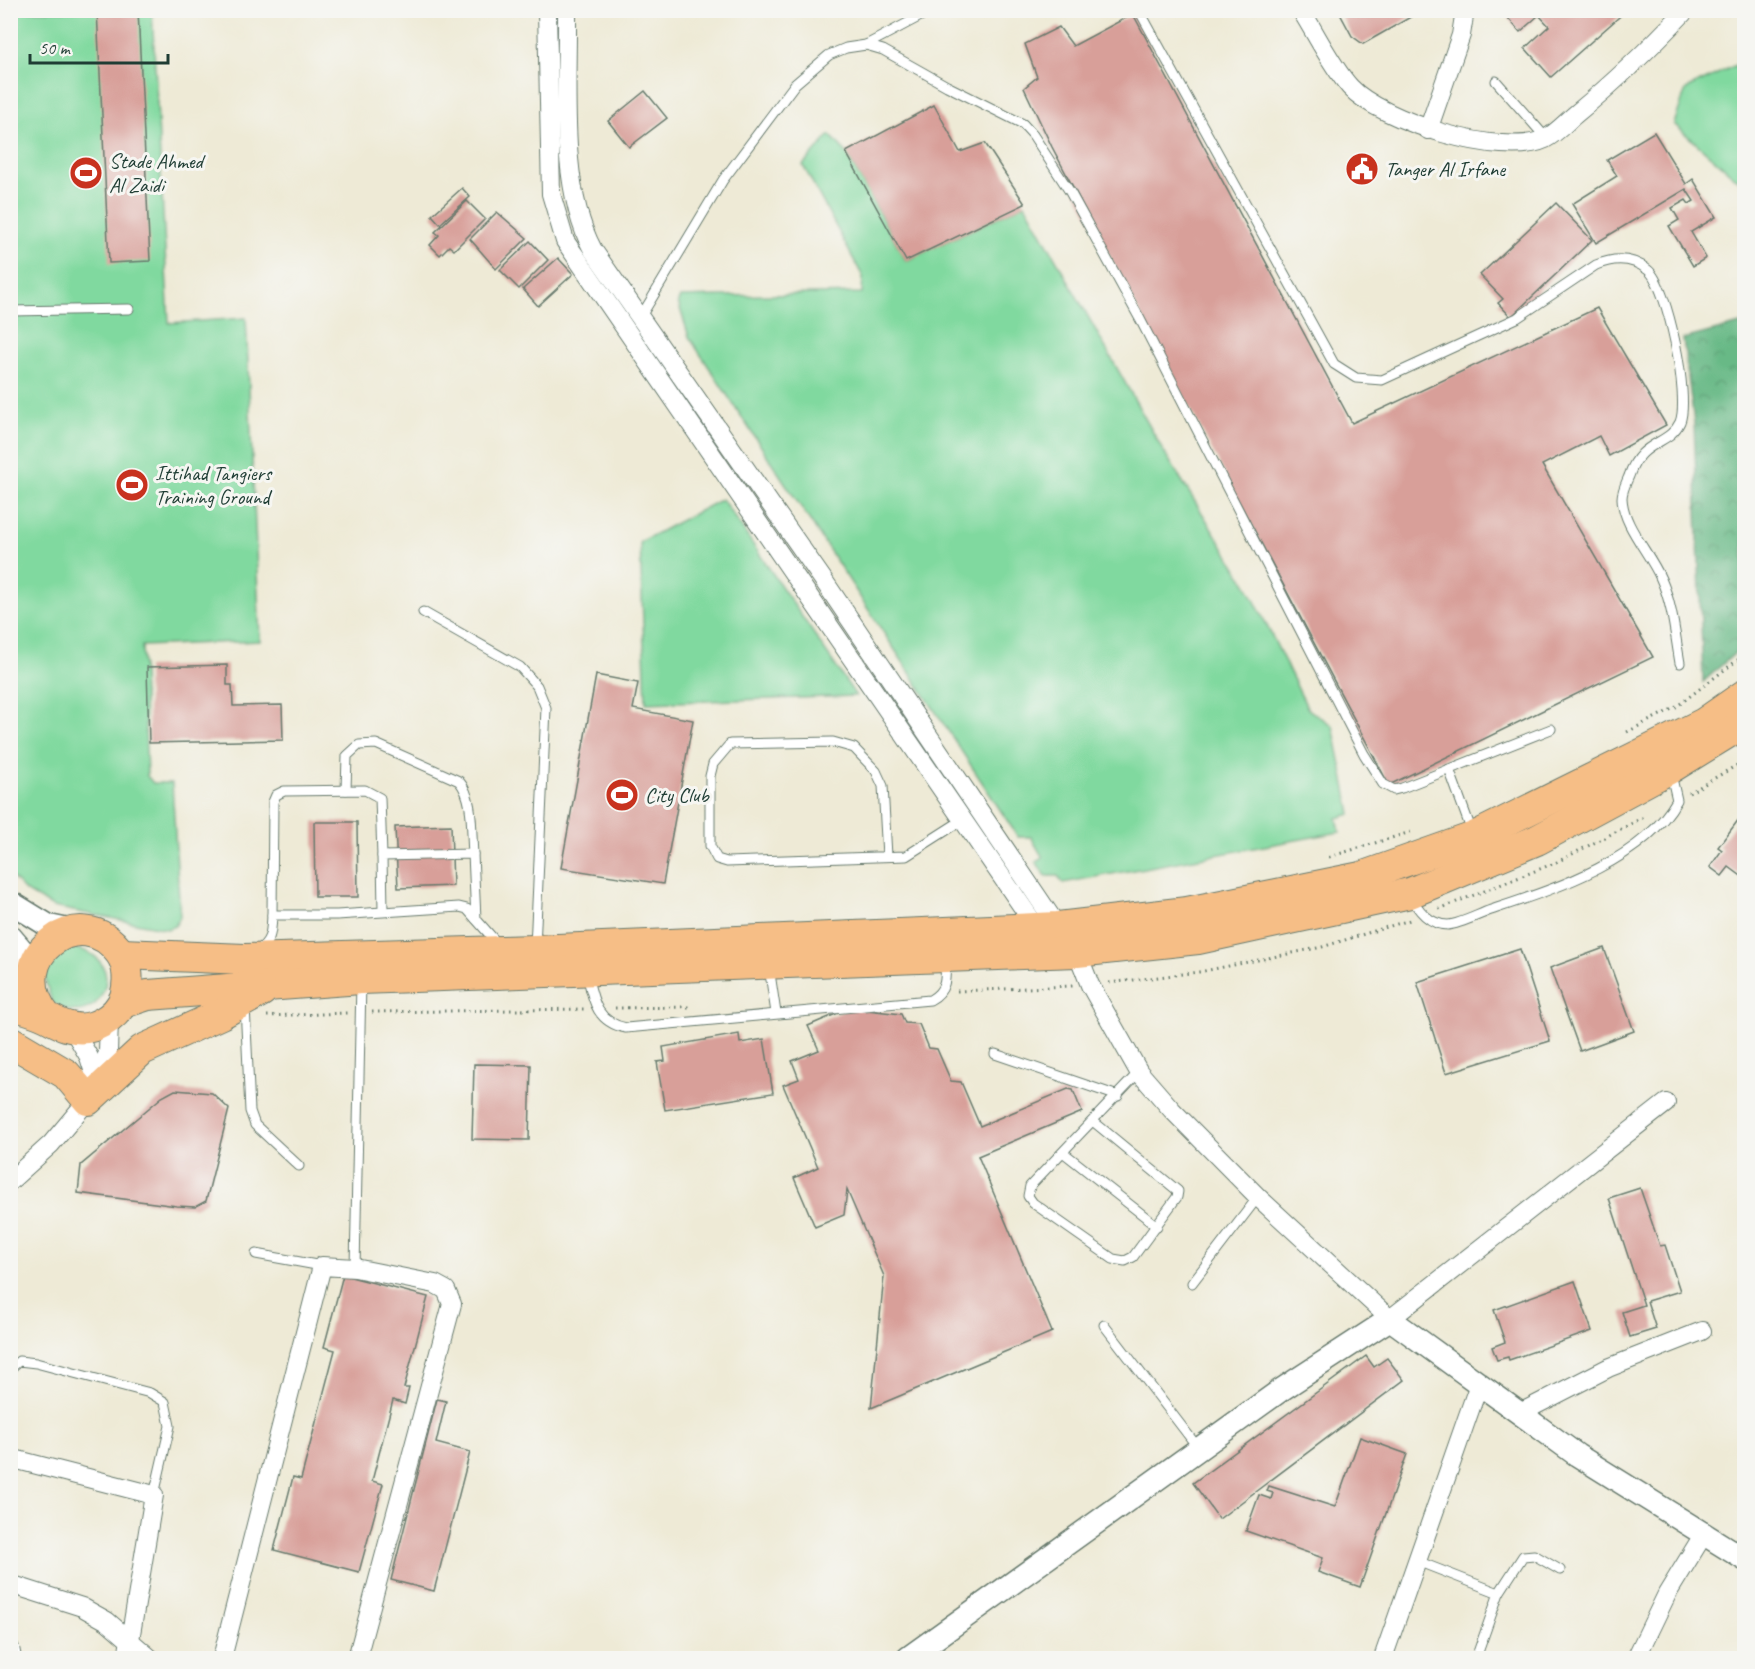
<svg xmlns="http://www.w3.org/2000/svg" width="1755" height="1669" font-family="Caveat,sans-serif">
<style>
.grass{fill:#80d99f;stroke:#508b6a;stroke-width:1.5}
.forest{fill:url(#forest-crowns);stroke:#447b5d;stroke-width:1.5}
.building{fill:#d89f99}
.lines{fill:none;stroke-linecap:round;stroke-linejoin:round}
.service-casing{stroke:#677a6d;stroke-width:11}
.minor-casing{stroke:#677a6d;stroke-width:20}
.tertiary-casing{stroke:#677a6d;stroke-width:25}
.trunk-casing{stroke:#677a6d;stroke-width:32}
.path{stroke:#677a6d;stroke-width:3;stroke-dasharray:1.5 4.5;stroke-linecap:butt}
.service{stroke:#fff;stroke-width:9}
.minor{stroke:#fff;stroke-width:18}
.tertiary{stroke:#fff;stroke-width:22}
.trunk{stroke:#f6be86;stroke-width:30}
.labels{text-anchor:middle;dominant-baseline:central;stroke-width:6;stroke-linejoin:round;paint-order:stroke}
.poi-label{font-size:21px;fill:#1f3d34;stroke:#f6f6f2;text-anchor:start}
</style>
<defs>
<pattern id="forest-crowns" width="20" height="18" patternUnits="userSpaceOnUse" patternTransform="scale(1.5)"><rect width="20" height="18" fill="#68b986"/><path d="M2 6a3 3 0 1 1 6 0M12 15a3 3 0 1 1 6 0" fill="none" stroke="#55986e"/></pattern>
</defs>
<rect width="100%" height="100%" fill="#f6f6f2"/>
<filter id="ink" filterUnits="userSpaceOnUse"><feTurbulence type="fractalNoise" baseFrequency=".0167" numOctaves="2"/><feDisplacementMap in="SourceGraphic" scale="12" xChannelSelector="R" yChannelSelector="G"/><feConvolveMatrix kernelMatrix="1 2 1 2 8 2 1 2 1" color-interpolation-filters="sRGB"/></filter>
<filter id="wash" filterUnits="userSpaceOnUse"><feTurbulence type="fractalNoise" baseFrequency=".008" numOctaves="4" result="noise"/><feDisplacementMap in="SourceGraphic" scale="24" xChannelSelector="R" yChannelSelector="G"/><feGaussianBlur stdDeviation="1.35" result="paint"/><feColorMatrix in="noise" values="0 0 0 0 0 0 0 0 0 0 0 0 0 0 0 0 0 1.4 0 .05"/><feComposite in="paint" operator="in"/></filter>
<g filter="url(#wash)">
<rect width="100%" height="100%" fill="#eeead6"/>
<!-- grass -->
<g class="grass">
<polygon points="10,11 152,11 169,323 246,318 260,641 142,646 147,776 153,783 172,783 180,917 175,926 167,929 53,907 25,891 11,876"/>
<polygon points="1744,61 1744,185 1674,124 1686,89"/>
<polygon points="830,135 846,152 906,261 1025,204 1164,452 1247,585 1308,709 1333,726 1351,814 1337,818 1340,832 1063,883 1058,876 1046,876 1036,862 1043,858 1031,837 1018,837 689,337 678,302 680,297 862,293 863,277 803,165"/>
<polygon points="722,499 856,696 646,703 640,542"/>
<path d="M73,948C134,957 100,1037 52,1002L43,973L63,950Z"/>
</g>
<!-- forest -->
<polygon class="forest" points="1744,323 1744,645 1703,682 1694,423 1683,339"/>
<g id="blocks">
<!-- building -->
<g class="building">
<polygon points="97,10 138,10 150,261 109,263"/>
<polygon points="1338,10 1423,10 1363,44 1352,36"/>
<polygon points="1501,10 1627,10 1551,77 1525,48 1549,26 1539,15 1520,32"/>
<polygon points="1133,14 1352,423 1597,308 1666,425 1609,456 1599,436 1542,465 1653,657 1389,785 1052,147 1024,88 1037,77 1025,44 1059,27 1073,46"/>
<polygon points="645,91 667,118 629,147 608,121"/>
<polygon points="934,105 960,152 985,143 1025,204 906,261 846,152"/>
<polygon points="1654,132 1686,184 1693,179 1716,217 1691,232 1706,258 1693,266 1669,226 1679,220 1672,208 1686,200 1689,204 1694,201 1686,189 1596,243 1572,204 1617,176 1607,160"/>
<polygon points="462,188 470,197 440,224 432,215"/>
<polygon points="467,201 485,219 454,250 449,246 440,255 430,245 439,235 435,232"/>
<polygon points="1556,203 1592,240 1511,317 1498,303 1503,299 1480,275"/>
<polygon points="497,212 527,238 496,269 470,239"/>
<polygon points="530,241 548,260 519,289 500,270"/>
<polygon points="558,258 573,274 538,306 523,289"/>
<polygon points="227,665 227,685 232,685 233,706 282,705 283,740 149,743 147,667"/>
<polygon points="596,675 638,683 633,709 693,720 663,884 561,868"/>
<polygon points="1742,815 1744,817 1744,878 1729,867 1722,876 1710,867 1722,850 1718,847"/>
<polygon points="314,822 357,822 358,897 315,897"/>
<polygon points="451,825 453,886 398,888 395,827"/>
<polygon points="1604,948 1634,1031 1580,1051 1550,968"/>
<polygon points="1520,949 1550,1041 1446,1073 1417,982"/>
<polygon points="850,1008 901,1014 905,1023 919,1024 929,1048 937,1049 951,1081 961,1082 980,1126 1068,1089 1073,1090 1082,1112 978,1156 1052,1332 871,1408 884,1276 847,1190 844,1215 815,1227 794,1178 818,1167 783,1085 799,1079 792,1061 819,1050 808,1026"/>
<polygon points="739,1034 740,1043 764,1039 773,1093 665,1110 657,1062 665,1061 663,1047"/>
<polygon points="474,1064 531,1065 529,1140 472,1139"/>
<polygon points="175,1090 212,1093 229,1109 206,1201 195,1207 177,1206 78,1193 81,1165 162,1097"/>
<polygon points="1640,1188 1660,1246 1665,1245 1680,1291 1647,1301 1656,1329 1630,1337 1622,1312 1644,1305 1609,1198"/>
<polygon points="343,1275 428,1297 404,1388 409,1388 405,1404 393,1400 372,1481 383,1484 359,1572 274,1550 293,1477 301,1479 335,1350 324,1347"/>
<polygon points="1575,1281 1592,1331 1509,1360 1508,1357 1497,1360 1492,1347 1505,1342 1494,1310"/>
<polygon points="1366,1356 1374,1367 1387,1358 1404,1380 1219,1519 1193,1483"/>
<polygon points="437,1399 446,1401 436,1443 470,1452 434,1591 391,1580"/>
<polygon points="1360,1437 1407,1454 1360,1587 1318,1572 1323,1558 1246,1531 1259,1495 1271,1499 1273,1493 1267,1491 1269,1486 1335,1507"/>
</g>
</g>
</g>
<g filter="url(#ink)">
<use href="#blocks" fill-opacity="0" stroke="#677a6d" stroke-width="1.5"/>
<g class="lines">
<defs>
<g id="service">
<path d="M1139,10L1334,364L1356,378L1382,380L1517,318L1596,265C1613,258 1632,257 1648,270C1668,286 1690,398 1680,422C1669,446 1641,439 1629,476C1626,483 1622,491 1622,498C1623,526 1650,553 1661,579C1673,606 1675,635 1680,663"/>
<polyline points="866,45 932,10"/>
<polyline points="1496,81 1546,138"/>
<polyline points="10,311 129,309"/>
<polyline points="640,318 723,180 795,84 829,55 846,48 866,45 883,50 947,86 1023,124 1033,135 1070,192 1140,319 1364,754 1383,784 1394,790 1402,788 1551,729"/>
<polyline points="423,612 520,667 537,686 546,708 535,947"/>
<polyline points="1449,769 1472,832"/>
<path d="M346,790L347,756L359,745L376,744L459,781C474,798 471,831 473,854"/>
<polyline points="887,856 883,786 876,771 854,748 833,742 730,744 713,764 710,776 710,846 717,859 727,862 906,856 964,819"/>
<path d="M1411,895C1417,910 1430,925 1448,925C1461,924 1479,914 1491,910C1554,889 1643,861 1677,800L1671,774"/>
<polyline points="383,910 382,856 473,854 476,919"/>
<polyline points="272,915 273,802 276,795 284,791 365,790 380,798 382,856"/>
<path d="M258,950C272,941 271,931 272,915H337L459,907L467,909L498,944"/>
<polyline points="769,967 776,1013"/>
<path d="M587,974C593,1000 596,1022 626,1028L930,1000C947,991 946,978 945,961"/>
<polyline points="245,1005 250,1111 255,1125 299,1166"/>
<polyline points="995,1054 1118,1096"/>
<polyline points="1094,1122 1178,1191 1177,1197 1133,1257 1125,1261 1113,1259 1033,1203 1028,1196 1030,1186 1139,1072"/>
<polyline points="1064,1153 1157,1226"/>
<polyline points="256,1254 322,1266"/>
<polyline points="355,1268 361,982"/>
<polyline points="1192,1283 1258,1197"/>
<polyline points="1104,1325 1199,1449"/>
<polyline points="10,1369 19,1361 36,1363 150,1393 165,1402 170,1426 154,1495"/>
<polyline points="1417,1561 1499,1593 1523,1556 1534,1555 1560,1570"/>
<polyline points="1476,1658 1499,1593"/>
</g>
<g id="minor">
<polyline points="547,10 551,194 565,241 1037,928"/>
<path d="M567,10C568,84 558,185 593,250L822,578L1058,927"/>
<path d="M1301,10C1316,34 1332,67 1350,87C1381,121 1503,159 1545,139C1557,133 1567,121 1577,113C1616,81 1651,47 1686,10"/>
<polyline points="1428,130 1461,35 1465,10"/>
<polyline points="1077,952 1090,985 1139,1072 1172,1110 1258,1197 1390,1319 1666,1103"/>
<polyline points="72,1028 89,1057 96,1079"/>
<polyline points="10,1181 51,1144 88,1100 108,1053 109,1019"/>
<polyline points="1520,1413 1608,1368 1702,1331"/>
<polyline points="10,1458 154,1495 127,1658"/>
<polyline points="10,1584 82,1607 107,1621 150,1658"/>
<polyline points="10,1648 12,1658"/>
<polyline points="222,1658 322,1266 355,1268 435,1284 446,1290 452,1304 357,1658"/>
<polyline points="1383,1658 1479,1384"/>
<polyline points="1636,1658 1667,1594 1705,1532"/>
</g>
<g id="tertiary">
<polyline points="10,902 49,926 73,931"/>
<polyline points="10,936 33,963"/>
<polyline points="908,1658 1281,1390 1390,1319 1577,1455 1744,1559"/>
</g>
<g id="trunk">
<polyline points="122,954 245,959 535,950 1058,927 1187,912 1361,877 1474,837 1704,723 1744,695"/>
<polyline points="123,1003 148,995 361,979 1077,952 1198,939 1410,893 1537,840 1669,769 1744,723"/>
<path d="M10,1004C22,1008 35,1011 45,1016C54,1020 60,1025 70,1027C92,1033 117,1018 125,997C129,983 129,965 120,953C82,898 0,957 46,1016"/>
<polyline points="10,1041 66,1074 88,1100 142,1050 221,1014 262,991"/>
</g>
</defs>
<!-- service casing -->
<use href="#service" class="service-casing"/>
<!-- minor casing -->
<use href="#minor" class="minor-casing"/>
<!-- tertiary casing -->
<use href="#tertiary" class="tertiary-casing"/>
<!-- trunk casing -->
<use href="#trunk" class="trunk-casing"/>
<!-- path -->
<g class="path">
<polyline points="1627,732 1676,707 1744,655"/>
<polyline points="1689,793 1744,761"/>
<polyline points="1329,857 1414,831"/>
<polyline points="1439,909 1555,863 1646,816"/>
<polyline points="1109,983 1199,972 1322,947 1410,920"/>
<polyline points="957,991 1073,986"/>
<polyline points="615,1008 690,1007"/>
<polyline points="372,1012 585,1009"/>
<polyline points="267,1016 348,1013"/>
</g>
<!-- service -->
<use href="#service" class="service"/>
<!-- minor -->
<use href="#minor" class="minor"/>
<!-- tertiary -->
<use href="#tertiary" class="tertiary"/>
<!-- trunk -->
<use href="#trunk" class="trunk"/>
</g>
</g>
<!-- icons -->
<defs>
<symbol id="civic-disc" viewBox="-11 -11 22 22"><circle r="9.5" fill="#c8321e" stroke="#f6f6f2"/><path d="M-.6-6.5H3V-4.5H.6V-3L4-1V1h2V6H-6V1h2V-1L-.6-3ZM-1.2 2.5V6h2.4V2.5Z" fill="#fff"/></symbol>
<symbol id="stadium-disc" viewBox="-11 -11 22 22"><circle r="9.5" fill="#c8321e" stroke="#f6f6f2"/><path d="M0-5a6.5 5 0 1 0 0 10a6.5 5 0 1 0 0-10ZM-3.5-1.8h7v3.6h-7Z" fill="#fff"/></symbol>
</defs>
<g fill-rule="evenodd">
<use href="#civic-disc" x="1343" y="150" width="38" height="38"/>
<use href="#stadium-disc" x="67" y="154" width="38" height="38"/>
<use href="#stadium-disc" x="113" y="466" width="38" height="38"/>
<use href="#stadium-disc" x="603" y="776" width="38" height="38"/>
</g>
<g class="labels">
<!-- poi labels -->
<g class="poi-label">
<text x="109" y="161">Stade Ahmed<tspan x="109" dy="24">Al Zaidi</tspan></text>
<text x="1385" y="169">Tanger Al Irfane</text>
<text x="155" y="473">Ittihad Tangiers<tspan x="155" dy="24">Training Ground</tspan></text>
<text x="645" y="795">City Club</text>
</g>
</g>
<!-- margin -->
<rect width="1755" height="1669" fill="none" stroke="#f6f6f2" stroke-width="36"/>
<!-- scale -->
<path d="M30 54v9h138v-9" fill="none" stroke="#1f3d34" stroke-width="3"/>
<text x="39" y="54" font-size="18" fill="#1f3d34" stroke="#f6f6f2" stroke-width="4.5" paint-order="stroke">50 m</text>
</svg>
